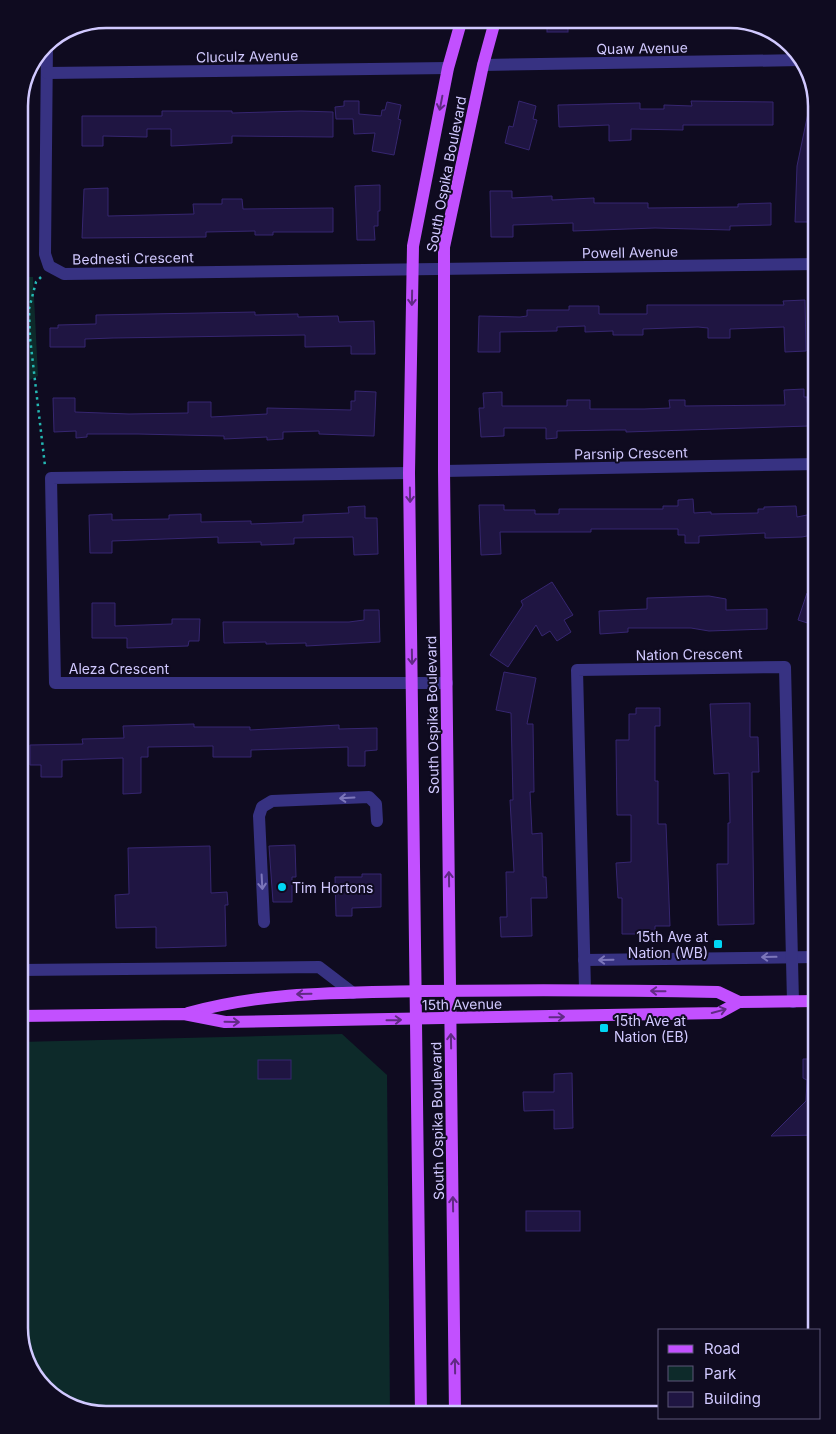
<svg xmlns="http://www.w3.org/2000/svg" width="836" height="1434" font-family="Inter,sans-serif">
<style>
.green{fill:#0d2a2a}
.building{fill:#1f1542;stroke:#362670}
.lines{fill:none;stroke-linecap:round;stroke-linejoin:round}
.path{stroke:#24b8b3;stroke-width:2.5;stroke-dasharray:2.5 4;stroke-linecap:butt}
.minor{stroke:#373282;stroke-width:12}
.major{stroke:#c250ff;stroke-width:12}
.oneway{stroke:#602a84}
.oneway2{stroke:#7c76ba}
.poi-dot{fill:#00d6f4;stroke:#0f0b20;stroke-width:2}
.labels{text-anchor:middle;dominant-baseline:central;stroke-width:4;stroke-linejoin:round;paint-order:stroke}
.street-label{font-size:14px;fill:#d1c9ff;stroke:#0f0b20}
.poi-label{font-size:14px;fill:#d1c9ff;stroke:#0f0b20;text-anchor:start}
.rim{fill:none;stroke:#d1c9ff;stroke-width:2.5}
</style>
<rect width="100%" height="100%" fill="#0f0b20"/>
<!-- green -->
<g class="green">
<polygon points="19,277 33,277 38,376 19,385"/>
<polygon points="342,1034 387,1075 390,1415 100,1415 57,1400 28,1367 19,1328 19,1042"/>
</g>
<!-- building -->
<g class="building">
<rect x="547" y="21" width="21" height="11"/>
<polygon points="812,94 815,94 817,106 817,222 795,222 797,166"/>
<polygon points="344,101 359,101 359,114 381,116 382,110 385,110 387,102 401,105 398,119 401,120 394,155 372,151 375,133 354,134 353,119 336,119 335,107 344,106"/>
<polygon points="519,101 536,106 533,119 537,120 529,150 505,143 509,126 513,127"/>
<polygon points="691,101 773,102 773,125 683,125 683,130 631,129 631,140 609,141 609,125 559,127 558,105 640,103 640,109 664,109 664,105 692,106"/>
<polygon points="162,111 232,111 232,113 301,111 333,112 333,137 232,136 232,143 171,146 171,129 147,129 147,137 103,136 103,146 82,146 82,116 162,116"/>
<polygon points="380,185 380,211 378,211 378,226 374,226 375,240 357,240 355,186"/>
<polygon points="108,188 108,216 194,214 193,204 222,204 222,199 242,199 243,209 333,208 333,232 273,232 273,235 255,235 255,231 206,232 206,237 82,238 84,189"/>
<polygon points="490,191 512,191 512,198 552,196 552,200 594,198 594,203 648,203 648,208 738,207 738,204 771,203 771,225 730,226 730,230 655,228 573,231 573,223 513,225 513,237 491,237"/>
<polygon points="805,300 806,351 785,352 784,327 730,329 730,338 708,338 708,328 698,327 643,329 643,335 613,335 613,331 585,332 585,326 557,327 557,331 500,332 500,352 478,352 479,316 520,317 527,316 527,310 569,310 569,306 599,306 599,314 647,314 647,305 784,305 783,301"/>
<polygon points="255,312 255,315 298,314 298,317 338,316 339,322 374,321 375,354 351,354 351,346 305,347 305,335 113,338 85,339 85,347 50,347 50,328 58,328 58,325 96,324 96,315"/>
<polygon points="804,389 804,397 807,397 809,426 626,432 626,430 612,430 557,431 557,438 546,439 546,428 504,428 504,436 481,437 479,408 484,408 483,393 502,392 502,406 567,406 567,400 590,400 590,409 644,409 670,408 669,400 685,400 685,406 785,405 784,390"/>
<polygon points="355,391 376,392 374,436 319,434 319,431 283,432 283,439 267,440 267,437 224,439 224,436 138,434 87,434 87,437 76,438 76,431 54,432 53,398 75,398 75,412 129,414 188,413 188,402 211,402 211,417 267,414 267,408 351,410 351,401 355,401"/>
<polygon points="693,499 694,513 711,512 711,514 758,513 758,509 764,509 764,507 796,506 797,517 817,513 817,534 802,537 769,538 765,538 765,533 699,536 699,543 685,543 685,535 678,535 678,529 591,529 591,532 500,532 501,554 481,555 479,505 504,505 504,510 535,510 535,514 559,514 559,509 663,509 663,506 678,506 678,500"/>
<polygon points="365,506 365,518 377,518 378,554 354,555 353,537 294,538 294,544 261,545 261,542 218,543 218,537 112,541 112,553 90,553 89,515 112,514 112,520 169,519 169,515 201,514 201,522 251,521 251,524 303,522 303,515 349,513 348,507"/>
<polygon points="552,582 573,615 564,620 571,632 557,641 550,631 542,636 536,625 508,667 490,655 523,605 521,601"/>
<polygon points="807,593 817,597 817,626 798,620"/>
<polygon points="709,596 726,599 726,610 767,609 767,629 709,631 691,628 628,628 628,632 600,634 599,611 647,609 647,598"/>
<polygon points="92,603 115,603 115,626 172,624 172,619 200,619 199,641 189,641 188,646 127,648 127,638 92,638"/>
<polygon points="364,610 379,610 380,642 306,646 306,643 266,644 266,642 224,643 223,622 349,622 364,620"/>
<polygon points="504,672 536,678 527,724 533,724 534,792 530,792 532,834 542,833 543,877 546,877 547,898 531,898 532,936 501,937 500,917 507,917 506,872 514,872 510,800 513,800 511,713 496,710"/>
<polygon points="750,703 750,737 758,737 759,772 752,772 754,924 718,925 717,864 728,864 728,823 730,823 729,773 714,774 710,704"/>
<polygon points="636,708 660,708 660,726 655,726 655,781 658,781 658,824 666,824 670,926 655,926 655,934 622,934 622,898 618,898 616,863 631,862 631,815 617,815 616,740 629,740 629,714 636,714"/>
<polygon points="194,724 194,727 250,727 250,730 339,725 339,729 377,728 377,750 365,751 365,766 348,766 348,747 251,750 251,757 213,757 213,746 148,747 148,757 141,757 141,793 123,794 123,758 62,760 62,777 41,777 41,765 30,765 30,745 83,744 82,739 124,738 123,726"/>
<polygon points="295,845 296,877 292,877 292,902 273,902 269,846"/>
<polygon points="210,846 211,893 227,892 228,905 225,905 226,946 156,948 156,927 116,928 115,895 129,894 128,848"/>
<polygon points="362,874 381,874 381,907 352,908 352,916 336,916 335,877 362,877"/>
<polygon points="803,1059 817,1059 817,1135 771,1136 806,1101 807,1080 803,1078"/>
<rect x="258" y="1060" width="33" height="19"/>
<polygon points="572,1073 573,1128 554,1129 554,1110 524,1111 523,1092 554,1092 554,1074"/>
<rect x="526" y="1211" width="54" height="20"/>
</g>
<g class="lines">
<!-- path -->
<g class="path">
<polyline points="41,277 36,282 29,309 30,338 45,466"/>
<polyline points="19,339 30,338"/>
</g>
<!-- minor -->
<g class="minor">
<polyline points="47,43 45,254 49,266 64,274 817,264"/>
<polyline points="483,65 802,60"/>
<polyline points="47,73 448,68"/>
<polyline points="444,471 817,464"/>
<polyline points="409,473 51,478 55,683 447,683"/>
<polyline points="264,922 259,816 262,807 272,801 369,797 376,804 377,821"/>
<polyline points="584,960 817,957"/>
<polyline points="19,970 319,967 353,993"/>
<polyline points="585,989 577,670 785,667 793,1002"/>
</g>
<!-- major -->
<g class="major">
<path d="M188,1013C268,991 340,993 422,991C520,990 619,990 718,992L739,1002L817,1001"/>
<polyline points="19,1016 184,1014 225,1022 719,1013 739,1002"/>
<polyline points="421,1415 409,473 413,246 448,68 461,22"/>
<polyline points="455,1415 444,471 444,247 483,65 495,21"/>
</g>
</g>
<!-- one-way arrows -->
<defs><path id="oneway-shaft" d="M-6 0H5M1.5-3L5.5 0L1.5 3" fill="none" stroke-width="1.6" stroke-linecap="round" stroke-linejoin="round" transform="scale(1.25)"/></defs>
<g class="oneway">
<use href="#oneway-shaft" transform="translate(441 103) rotate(101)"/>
<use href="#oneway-shaft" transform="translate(412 298) rotate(91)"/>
<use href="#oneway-shaft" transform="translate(410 495) rotate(89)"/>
<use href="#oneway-shaft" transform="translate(412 657) rotate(89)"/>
<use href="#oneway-shaft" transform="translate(449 879) rotate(-91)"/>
<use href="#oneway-shaft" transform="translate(658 991) rotate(-179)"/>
<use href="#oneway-shaft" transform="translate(304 994) rotate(179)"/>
<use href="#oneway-shaft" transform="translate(719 1011) rotate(-15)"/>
<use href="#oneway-shaft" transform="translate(557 1017) rotate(-1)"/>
<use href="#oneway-shaft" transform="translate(394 1020) rotate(-1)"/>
<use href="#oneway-shaft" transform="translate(232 1022) rotate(1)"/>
<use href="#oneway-shaft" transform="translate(451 1041) rotate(-91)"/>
<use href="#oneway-shaft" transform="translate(453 1204) rotate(-91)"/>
<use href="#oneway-shaft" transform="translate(455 1366) rotate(-91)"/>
</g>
<g class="oneway2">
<use href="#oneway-shaft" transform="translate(347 798) rotate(177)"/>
<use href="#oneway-shaft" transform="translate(262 882) rotate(87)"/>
<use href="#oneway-shaft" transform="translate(769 957) rotate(179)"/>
<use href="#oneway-shaft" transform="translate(606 960) rotate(179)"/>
</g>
<!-- markers -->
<g class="poi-dot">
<circle cx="282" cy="887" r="5"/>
<rect x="713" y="939" width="10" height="10" rx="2.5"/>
<rect x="599" y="1023" width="10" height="10" rx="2.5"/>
</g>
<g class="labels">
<!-- street labels -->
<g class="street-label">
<text transform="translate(642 48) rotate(-1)">Quaw Avenue</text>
<text transform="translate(247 56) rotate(-1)">Cluculz Avenue</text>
<text transform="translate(446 174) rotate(-79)">South Ospika Boulevard</text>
<text transform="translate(630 252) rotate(-1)">Powell Avenue</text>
<text transform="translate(133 258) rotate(-1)">Bednesti Crescent</text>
<text transform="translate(631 453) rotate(-1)">Parsnip Crescent</text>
<text transform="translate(689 654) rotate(-1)">Nation Crescent</text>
<text x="119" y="668">Aleza Crescent</text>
<text transform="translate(432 715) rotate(-91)">South Ospika Boulevard</text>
<text transform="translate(462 1004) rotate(-1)">15th Avenue</text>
<text transform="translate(437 1121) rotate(-91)">South Ospika Boulevard</text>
</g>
<!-- poi labels -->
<g class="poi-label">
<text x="292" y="887">Tim Hortons</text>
<text x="708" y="936" text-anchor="end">15th Ave at<tspan x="708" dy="16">Nation (WB)</tspan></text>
<text x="614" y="1020">15th Ave at<tspan x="614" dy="16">Nation (EB)</tspan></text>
</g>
</g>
<!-- crop -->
<path d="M0 0H836V1434H0ZM106 28H730A78 78 0 0 1 808 106V1328A78 78 0 0 1 730 1406H106A78 78 0 0 1 28 1328V106A78 78 0 0 1 106 28Z" fill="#0f0b20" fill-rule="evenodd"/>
<path class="rim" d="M106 28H730A78 78 0 0 1 808 106V1328A78 78 0 0 1 730 1406H106A78 78 0 0 1 28 1328V106A78 78 0 0 1 106 28Z"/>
<!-- legend -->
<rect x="658" y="1329" width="162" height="90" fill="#0f0b20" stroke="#5d5779"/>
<rect x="668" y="1345" width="25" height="8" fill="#c250ff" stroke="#5d5779"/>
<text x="704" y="1354" font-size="15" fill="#d1c9ff">Road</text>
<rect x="668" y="1366" width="25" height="15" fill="#0d2a2a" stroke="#5d5779"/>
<text x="704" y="1379" font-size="15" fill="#d1c9ff">Park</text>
<rect x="668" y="1392" width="25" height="15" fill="#1f1542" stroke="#5d5779"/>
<text x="704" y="1404" font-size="15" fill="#d1c9ff">Building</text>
</svg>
